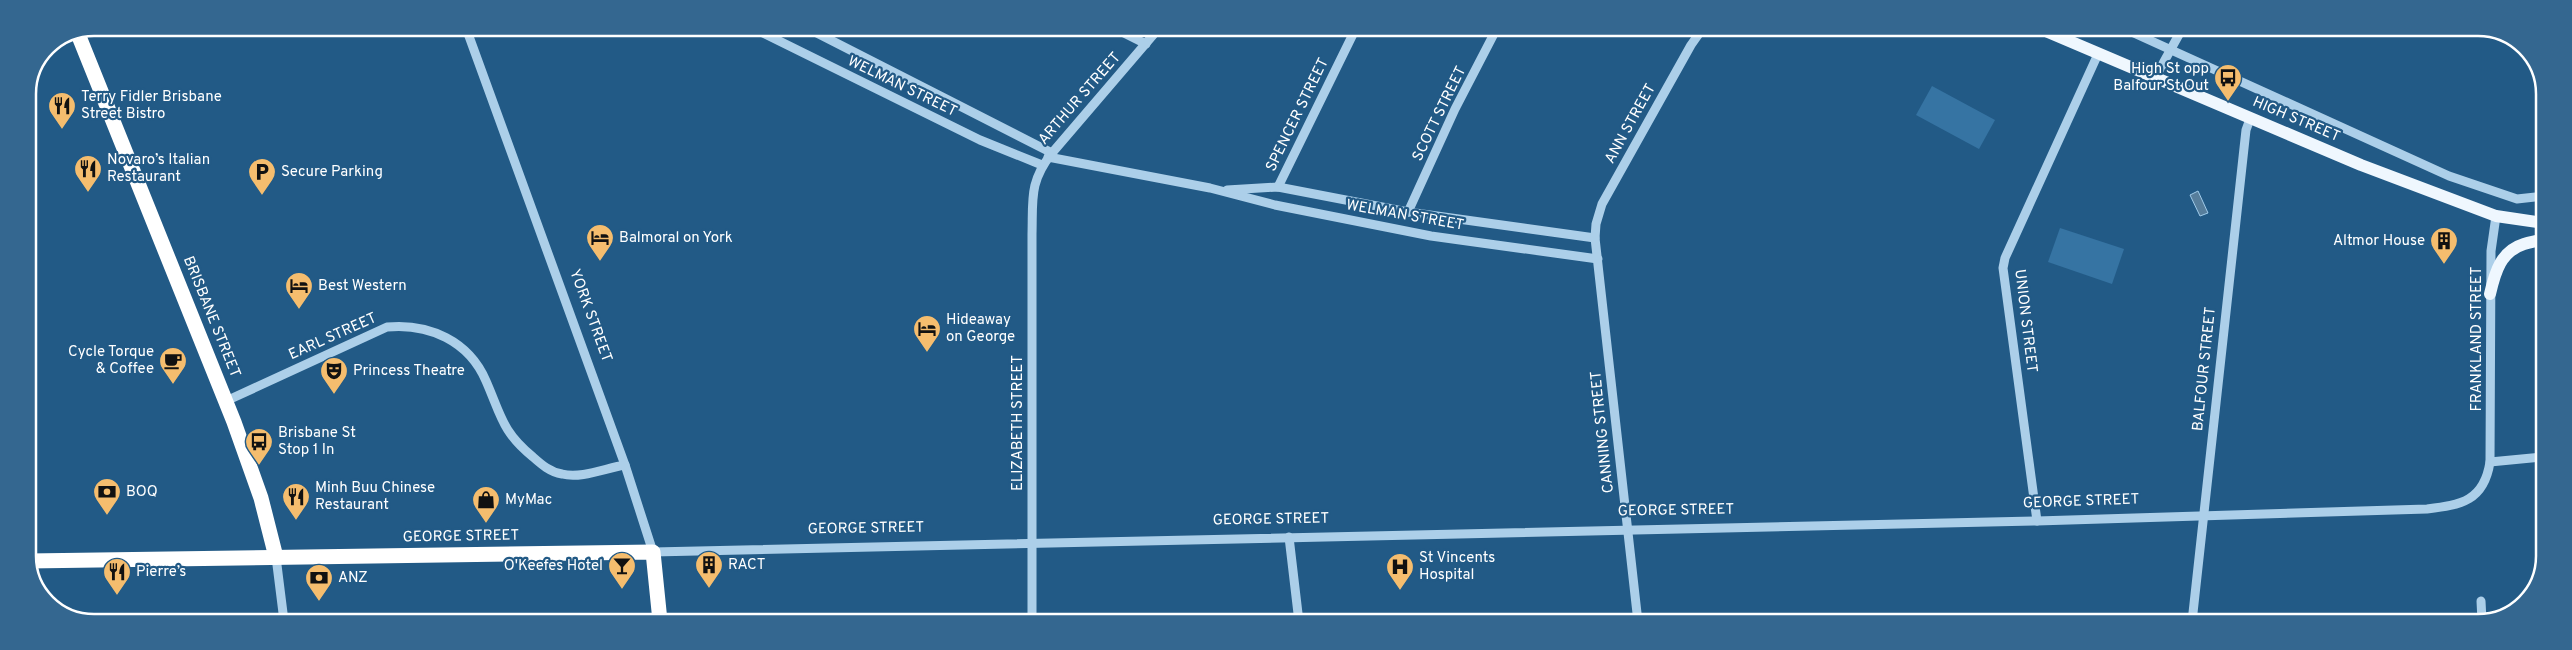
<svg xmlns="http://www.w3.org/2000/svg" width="2572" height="650" font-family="Overpass,sans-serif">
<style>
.green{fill:#3674a3}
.water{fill:#577e9c;stroke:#a0cbea}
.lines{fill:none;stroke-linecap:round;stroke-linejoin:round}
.minor{stroke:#accfe9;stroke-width:9}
.major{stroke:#eff7fe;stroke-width:12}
.highway{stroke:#fff;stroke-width:15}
.labels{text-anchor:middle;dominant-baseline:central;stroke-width:4.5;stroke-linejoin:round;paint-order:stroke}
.poi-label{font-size:15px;fill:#fff;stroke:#225a86;text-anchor:start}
.street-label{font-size:15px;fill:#fff;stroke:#225a86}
.rim{fill:none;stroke:#fff;stroke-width:2.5}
</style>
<rect width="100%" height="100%" fill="#225a86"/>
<!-- green -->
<g class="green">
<polygon points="1932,86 1995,120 1979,149 1916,115"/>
<polygon points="2060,228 2124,249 2112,284 2048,262"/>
</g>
<!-- water -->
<polygon class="water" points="2198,191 2208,213 2200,216 2190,195"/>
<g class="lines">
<!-- minor -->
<g class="minor">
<path d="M466,28L625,465L653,552L2037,521L2427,509C2461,505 2484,501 2490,462L2491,251L2496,216"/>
<polyline points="753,28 980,140 1042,165"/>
<polyline points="807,28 1052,153"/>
<polyline points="1114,28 1146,44"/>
<polyline points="2125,29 2449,176 2517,199 2544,196"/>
<polyline points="2155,78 2182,29"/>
<polyline points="1048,157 1210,188 1275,205 1431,236 1598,259"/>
<polyline points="1278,187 1356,28"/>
<polyline points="1227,190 1278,187 1408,212 1595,238"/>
<polyline points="1408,212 1455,109 1497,28"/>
<path d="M226,401L387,327C429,323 469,341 486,381C501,415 502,432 533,457C542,465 550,472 562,474C581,479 606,468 625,465"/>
<polyline points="2490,462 2543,457"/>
<polyline points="2037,521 2003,268 2005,258 2098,54"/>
<polyline points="1289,537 1299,622"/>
<polyline points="276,557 284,621"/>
<polyline points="2481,601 2482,621"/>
<path d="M1032,622V234C1033,199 1029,182 1052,153L1159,28"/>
<polyline points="1638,622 1595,238 1596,224 1602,204 1691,45 1703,28"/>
<polyline points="2192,622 2246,130 2250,119"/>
</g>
<!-- major -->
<g class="major">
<polyline points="2041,29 2361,165 2496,216 2544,223"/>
<path d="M2490,294C2495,272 2501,251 2524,244C2531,242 2538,241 2544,239"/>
</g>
<!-- highway -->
<g class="highway">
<polyline points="78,34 234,422 261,498 276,557"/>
<polyline points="28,561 653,552 660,621"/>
</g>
</g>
<!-- icons -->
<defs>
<symbol id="bus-pin" viewBox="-11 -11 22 30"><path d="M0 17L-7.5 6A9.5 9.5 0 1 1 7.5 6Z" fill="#f5bd6e" stroke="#225a86"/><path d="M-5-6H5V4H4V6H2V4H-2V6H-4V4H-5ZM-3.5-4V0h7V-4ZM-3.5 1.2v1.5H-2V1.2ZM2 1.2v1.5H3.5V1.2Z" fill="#111"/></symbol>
<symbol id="restaurant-pin" viewBox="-11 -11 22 30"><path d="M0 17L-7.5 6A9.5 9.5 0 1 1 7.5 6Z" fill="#f5bd6e" stroke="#225a86"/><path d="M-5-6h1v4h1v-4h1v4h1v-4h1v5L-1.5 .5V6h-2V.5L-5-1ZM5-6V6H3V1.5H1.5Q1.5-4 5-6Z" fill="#111"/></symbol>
<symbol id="parking-pin" viewBox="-11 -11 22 30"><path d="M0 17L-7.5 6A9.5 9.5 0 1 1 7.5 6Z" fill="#f5bd6e" stroke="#225a86"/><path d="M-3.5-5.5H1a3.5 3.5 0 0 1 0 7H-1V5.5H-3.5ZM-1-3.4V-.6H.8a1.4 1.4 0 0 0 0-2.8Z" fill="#111"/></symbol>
<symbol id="hotel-pin" viewBox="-11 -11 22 30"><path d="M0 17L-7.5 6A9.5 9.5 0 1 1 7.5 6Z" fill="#f5bd6e" stroke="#225a86"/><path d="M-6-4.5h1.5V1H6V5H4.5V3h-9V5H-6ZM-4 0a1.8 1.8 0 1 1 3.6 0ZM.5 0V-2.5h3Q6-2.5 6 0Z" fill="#111"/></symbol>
<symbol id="building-pin" viewBox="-11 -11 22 30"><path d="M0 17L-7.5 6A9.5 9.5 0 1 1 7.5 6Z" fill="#f5bd6e" stroke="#225a86"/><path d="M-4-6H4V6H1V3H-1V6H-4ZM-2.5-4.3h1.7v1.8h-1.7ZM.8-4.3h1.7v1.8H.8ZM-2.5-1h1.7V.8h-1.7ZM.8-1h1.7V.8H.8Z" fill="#111"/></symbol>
<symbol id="cafe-pin" viewBox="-11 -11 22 30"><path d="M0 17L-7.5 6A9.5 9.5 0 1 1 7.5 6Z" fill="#f5bd6e" stroke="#225a86"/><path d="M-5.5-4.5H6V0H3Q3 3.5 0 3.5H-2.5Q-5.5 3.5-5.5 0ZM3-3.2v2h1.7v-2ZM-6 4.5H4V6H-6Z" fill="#111"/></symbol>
<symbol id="theatre-pin" viewBox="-11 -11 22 30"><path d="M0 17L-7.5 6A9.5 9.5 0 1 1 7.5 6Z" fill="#f5bd6e" stroke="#225a86"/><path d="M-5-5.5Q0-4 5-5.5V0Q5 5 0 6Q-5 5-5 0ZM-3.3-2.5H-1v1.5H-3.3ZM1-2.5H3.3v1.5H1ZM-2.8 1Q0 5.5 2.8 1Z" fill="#111"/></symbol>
<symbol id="bank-pin" viewBox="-11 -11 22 30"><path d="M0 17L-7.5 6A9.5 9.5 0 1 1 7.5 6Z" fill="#f5bd6e" stroke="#225a86"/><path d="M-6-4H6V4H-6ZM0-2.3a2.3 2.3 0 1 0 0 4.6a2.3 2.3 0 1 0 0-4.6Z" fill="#111"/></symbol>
<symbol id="shop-pin" viewBox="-11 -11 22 30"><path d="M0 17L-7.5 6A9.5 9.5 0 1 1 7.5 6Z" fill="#f5bd6e" stroke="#225a86"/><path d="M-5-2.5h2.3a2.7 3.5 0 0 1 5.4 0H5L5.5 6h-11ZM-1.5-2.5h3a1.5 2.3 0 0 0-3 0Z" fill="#111"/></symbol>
<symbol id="bar-pin" viewBox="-11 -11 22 30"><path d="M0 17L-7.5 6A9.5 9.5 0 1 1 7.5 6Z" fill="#f5bd6e" stroke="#225a86"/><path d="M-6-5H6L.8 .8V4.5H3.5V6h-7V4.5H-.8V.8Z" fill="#111"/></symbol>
<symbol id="hospital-pin" viewBox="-11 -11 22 30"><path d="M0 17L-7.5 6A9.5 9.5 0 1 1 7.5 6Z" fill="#f5bd6e" stroke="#225a86"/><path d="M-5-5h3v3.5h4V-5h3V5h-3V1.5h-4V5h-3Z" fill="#111"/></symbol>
</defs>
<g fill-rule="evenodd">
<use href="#bus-pin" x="2212" y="62" width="32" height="43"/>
<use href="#restaurant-pin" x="46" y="90" width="32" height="43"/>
<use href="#restaurant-pin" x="72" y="153" width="32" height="43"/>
<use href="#parking-pin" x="246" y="156" width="32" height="43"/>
<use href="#hotel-pin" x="584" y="222" width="32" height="43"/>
<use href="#building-pin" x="2428" y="225" width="32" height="43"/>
<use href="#hotel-pin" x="283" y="270" width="32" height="43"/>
<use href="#hotel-pin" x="911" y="313" width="32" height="43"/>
<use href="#cafe-pin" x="157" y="345" width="32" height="43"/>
<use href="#theatre-pin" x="318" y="355" width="32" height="43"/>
<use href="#bus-pin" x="243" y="426" width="32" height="43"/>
<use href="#bank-pin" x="91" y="476" width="32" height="43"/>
<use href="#restaurant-pin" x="280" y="481" width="32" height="43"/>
<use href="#shop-pin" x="470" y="484" width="32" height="43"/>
<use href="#building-pin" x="693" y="549" width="32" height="43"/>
<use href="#bar-pin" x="606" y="550" width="32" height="43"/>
<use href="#hospital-pin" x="1384" y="551" width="32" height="43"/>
<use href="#restaurant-pin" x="101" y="556" width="32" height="43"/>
<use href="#bank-pin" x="303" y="562" width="32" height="43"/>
</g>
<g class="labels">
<!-- poi labels -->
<g class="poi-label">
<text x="2209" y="69" text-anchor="end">High St opp<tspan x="2209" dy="17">Balfour St Out</tspan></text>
<text x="81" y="97">Terry Fidler Brisbane<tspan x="81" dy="17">Street Bistro</tspan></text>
<text x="107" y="160">Novaro’s Italian<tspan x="107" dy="17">Restaurant</tspan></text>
<text x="281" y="172">Secure Parking</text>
<text x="619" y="238">Balmoral on York</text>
<text x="2425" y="241" text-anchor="end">Altmor House</text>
<text x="318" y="286">Best Western</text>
<text x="946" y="320">Hideaway<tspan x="946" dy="17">on George</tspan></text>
<text x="154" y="352" text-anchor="end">Cycle Torque<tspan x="154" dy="17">&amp; Coffee</tspan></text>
<text x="353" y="371">Princess Theatre</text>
<text x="278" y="433">Brisbane St<tspan x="278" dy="17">Stop 1 In</tspan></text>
<text x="315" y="488">Minh Buu Chinese<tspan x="315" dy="17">Restaurant</tspan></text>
<text x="126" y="492">BOQ</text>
<text x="505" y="500">MyMac</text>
<text x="1419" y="558">St Vincents<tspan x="1419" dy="17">Hospital</tspan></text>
<text x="728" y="565">RACT</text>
<text x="603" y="566" text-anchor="end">O'Keefes Hotel</text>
<text x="136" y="572">Pierre’s</text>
<text x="338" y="578">ANZ</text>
</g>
<!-- street labels -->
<g class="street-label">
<text transform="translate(902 87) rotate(26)">WELMAN STREET</text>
<text transform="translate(1080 99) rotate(-49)">ARTHUR STREET</text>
<text transform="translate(1440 114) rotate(-64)">SCOTT STREET</text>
<text transform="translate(1298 115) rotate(-64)">SPENCER STREET</text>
<text transform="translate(2296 120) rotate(23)">HIGH STREET</text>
<text transform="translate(1631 124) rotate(-61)">ANN STREET</text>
<text transform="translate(1405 216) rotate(10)">WELMAN STREET</text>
<text transform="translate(590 316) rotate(70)">YORK STREET</text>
<text transform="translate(211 317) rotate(68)">BRISBANE STREET</text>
<text transform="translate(2025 321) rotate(83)">UNION STREET</text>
<text transform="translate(333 337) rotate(-24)">EARL STREET</text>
<text transform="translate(2477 339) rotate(-90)">FRANKLAND STREET</text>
<text transform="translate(2205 369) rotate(-84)">BALFOUR STREET</text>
<text transform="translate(1018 423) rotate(-90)">ELIZABETH STREET</text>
<text transform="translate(1603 432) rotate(-96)">CANNING STREET</text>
<text transform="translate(2081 502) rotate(-2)">GEORGE STREET</text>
<text transform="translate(1676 511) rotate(-1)">GEORGE STREET</text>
<text transform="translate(1271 520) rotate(-1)">GEORGE STREET</text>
<text transform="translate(866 529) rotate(-1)">GEORGE STREET</text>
<text transform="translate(461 537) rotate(-1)">GEORGE STREET</text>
</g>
</g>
<!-- crop -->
<path d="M0 0H2572V650H0ZM94 36H2478A58 58 0 0 1 2536 94V556A58 58 0 0 1 2478 614H94A58 58 0 0 1 36 556V94A58 58 0 0 1 94 36Z" fill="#346790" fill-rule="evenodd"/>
<path class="rim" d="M94 36H2478A58 58 0 0 1 2536 94V556A58 58 0 0 1 2478 614H94A58 58 0 0 1 36 556V94A58 58 0 0 1 94 36Z"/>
</svg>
